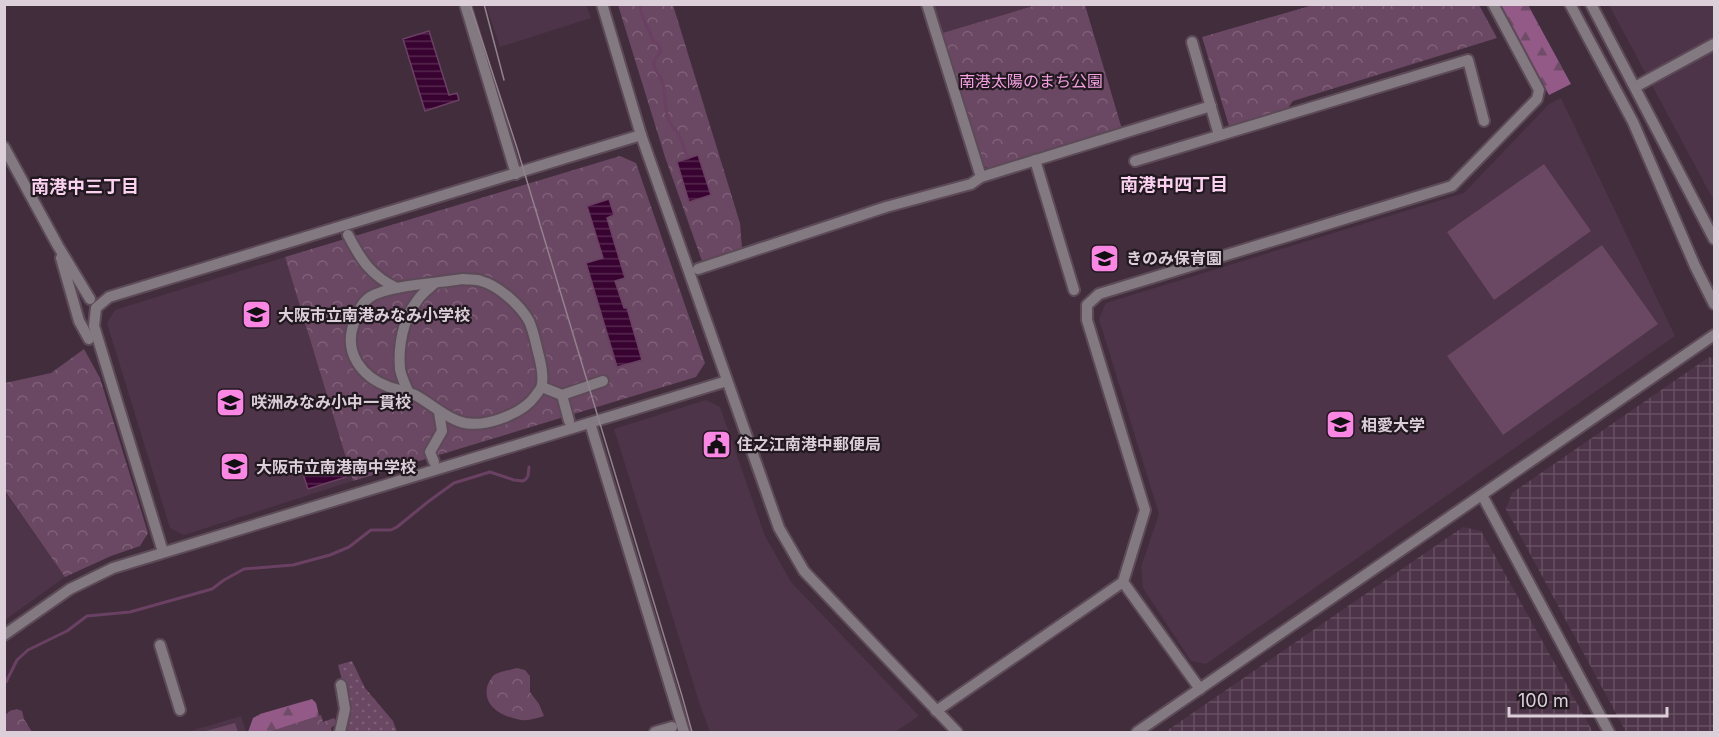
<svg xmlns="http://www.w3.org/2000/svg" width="1719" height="737" font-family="Inter,'Noto Sans JP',sans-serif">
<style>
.built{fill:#4e3448}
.industrial{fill:url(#industrial-grid)}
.grass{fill:url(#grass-dots)}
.forest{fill:url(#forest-firs)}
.park{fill:url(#park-crowns)}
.pitch{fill:#6a4762}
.water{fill:url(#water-rules);stroke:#6a4063;stroke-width:1.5}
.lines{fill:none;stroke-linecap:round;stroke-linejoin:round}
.stream{stroke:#6a4063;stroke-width:3}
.minor-casing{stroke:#5d4a58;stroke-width:14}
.minor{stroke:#837980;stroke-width:10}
.tram{stroke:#92828e;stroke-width:1.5}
.labels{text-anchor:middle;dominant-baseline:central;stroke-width:4.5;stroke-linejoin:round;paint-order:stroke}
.park-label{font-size:16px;fill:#f4a0e1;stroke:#221920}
.poi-label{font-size:16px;font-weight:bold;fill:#dccfd9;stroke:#221920;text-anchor:start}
.neighbourhood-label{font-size:18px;font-weight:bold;fill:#fad2f0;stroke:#221920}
</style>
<defs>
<pattern id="industrial-grid" width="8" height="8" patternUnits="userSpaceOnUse" patternTransform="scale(1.5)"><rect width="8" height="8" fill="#4e3448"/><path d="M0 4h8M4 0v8" fill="none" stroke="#675062"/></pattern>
<pattern id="grass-dots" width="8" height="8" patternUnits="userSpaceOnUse" patternTransform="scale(1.5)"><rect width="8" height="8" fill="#6a4762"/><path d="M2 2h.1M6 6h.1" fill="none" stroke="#7f6078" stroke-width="1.8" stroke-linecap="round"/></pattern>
<pattern id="forest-firs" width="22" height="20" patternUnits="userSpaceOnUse" patternTransform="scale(1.5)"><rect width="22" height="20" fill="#935987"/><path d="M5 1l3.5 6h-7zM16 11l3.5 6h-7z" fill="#6f4d68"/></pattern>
<pattern id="park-crowns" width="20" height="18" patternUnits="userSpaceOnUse" patternTransform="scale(1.5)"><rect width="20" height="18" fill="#6a4762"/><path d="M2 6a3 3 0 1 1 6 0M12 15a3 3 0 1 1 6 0" fill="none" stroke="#7f6078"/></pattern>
<pattern id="water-rules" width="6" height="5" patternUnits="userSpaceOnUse" patternTransform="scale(1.5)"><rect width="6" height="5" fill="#390331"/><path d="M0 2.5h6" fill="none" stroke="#55274e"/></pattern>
</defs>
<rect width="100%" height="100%" fill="#412d3c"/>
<!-- built -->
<g class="built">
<polygon points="931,4 1036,5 939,34"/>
<polygon points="486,5 586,5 591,18 500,47"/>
<polygon points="1609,5 1714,5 1714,201"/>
<polygon points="1561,98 1675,336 1206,664 1191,661 1143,588 1141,567 1159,514 1099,319 1106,303 1464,193 1549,104"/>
<polygon points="285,257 353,481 184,535 170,528 107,323 115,310"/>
<polygon points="706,400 720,407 765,536 791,582 919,716 895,732 710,732 700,705 614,429"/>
<polygon points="4,491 65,577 5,620 4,620"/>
<polygon points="241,716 246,732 187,732"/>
</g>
<!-- industrial -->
<g class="industrial">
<polygon points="1709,357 1714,359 1714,732 1626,732 1506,509 1512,493"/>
<polygon points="1463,527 1481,531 1593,732 1165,732"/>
</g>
<!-- grass -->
<polygon class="grass" points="352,661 365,688 393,721 397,732 347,732 351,713 338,665"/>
<!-- forest -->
<g class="forest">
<polygon points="1500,5 1528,5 1571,84 1549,95"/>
<path d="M312,699L316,703L319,715C297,736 276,732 248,732L253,718L260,714Z"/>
</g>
<!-- park -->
<g class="park">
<polygon points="618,5 673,5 740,223 742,248 702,261 665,157"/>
<polygon points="1036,5 1085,5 1122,129 989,169 977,162 939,34"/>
<polygon points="1479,5 1497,38 1293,101 1288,108 1229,126 1202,37 1313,5"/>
<polygon points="620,156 636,163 705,363 696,377 353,481 285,257"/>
<polygon points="84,349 100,378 148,533 140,546 111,556 65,577 5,491 5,383 51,373"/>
<path d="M517,668L525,670L530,676V692L539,704L544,716C537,718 528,721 521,720C504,717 483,708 487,687C488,683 491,678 494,675C500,671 511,670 517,668Z"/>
<polygon points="17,709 22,711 24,719 32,732 5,732 5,715 10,711"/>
<polygon points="321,715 323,722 334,718 337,723 331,728 332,732 268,732"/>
</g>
<!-- pitch -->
<g class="pitch">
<polygon points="1544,164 1591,231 1494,300 1447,232"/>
<polygon points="1602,245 1658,324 1503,435 1447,356"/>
<polygon points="235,723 238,732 202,732"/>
</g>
<!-- water -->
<g class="water">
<polygon points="429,31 449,95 457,93 459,100 425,111 403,39"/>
<polygon points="698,155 711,195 689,202 677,162"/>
<polygon points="609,199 614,215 607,218 625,278 615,281 624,308 627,308 642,360 617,367 586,263 603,258 587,206"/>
<polygon points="341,459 346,477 308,489 302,471"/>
</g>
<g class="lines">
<!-- stream -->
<g class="stream">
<path d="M641,4C640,15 644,20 648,29C651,33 651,38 654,43H658L661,52C646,66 659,70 663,84C666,97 664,109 669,121C671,126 674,128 677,132C682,139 684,150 688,158"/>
<polyline points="6,682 17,660 28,650 67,631 87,616 130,612 212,589 224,580 244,569 293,565 330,555 349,547 371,530 391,530 397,527 429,501 454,483 490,472 514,480 523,481 526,479 528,476 529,467"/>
</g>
<defs>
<g id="minor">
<polyline points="465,4 516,174"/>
<polyline points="602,4 641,135 779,528 804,571 957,732"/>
<polyline points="927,4 981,177"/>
<polyline points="1570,4 1633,122 1695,266 1714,304"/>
<polyline points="1591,4 1714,239"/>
<polyline points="1192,42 1219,135"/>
<polyline points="1635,87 1714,44"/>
<polyline points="4,147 58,246 90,299"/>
<polyline points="1035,160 1074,290"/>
<polyline points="1135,161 1468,60 1484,121"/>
<path d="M348,235C361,260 371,276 397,288"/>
<polyline points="61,258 79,321 89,339"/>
<polyline points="698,269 886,207 971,184 981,177 1211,106"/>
<path d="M463,279C469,280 476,279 481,281C499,286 520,305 529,321C534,332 536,345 539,356C541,364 544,380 541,388C540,390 537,393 536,395C522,415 481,430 458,421C442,415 430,403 415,395C407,391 398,390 389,387C362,377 343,353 354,323C357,314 361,303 370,297C388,285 440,283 463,279Z"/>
<polyline points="542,387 562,395 603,381"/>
<path d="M408,391C405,384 401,376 400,369C398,347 403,318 417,301C421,294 428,289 434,284"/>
<polyline points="562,395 569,421"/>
<polyline points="590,423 684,732"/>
<polyline points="434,462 430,452 442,431 439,412"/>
<polyline points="1482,495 1609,732"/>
<polyline points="163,552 94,326 96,308 109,297 641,135"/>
<polyline points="1123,582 1200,689"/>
<polyline points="4,635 70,589 113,568 727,381"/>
<polyline points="160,645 180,710"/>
<polyline points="936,711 1123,582 1145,510 1087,320 1087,305 1099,294 1452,186 1537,99 1539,90 1493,4"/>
<polyline points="340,732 345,709 341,685"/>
<polyline points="655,732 672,727"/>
<polyline points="1137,732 1714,335"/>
</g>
</defs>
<!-- minor casing -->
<use href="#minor" class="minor-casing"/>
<!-- minor -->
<use href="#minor" class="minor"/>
<!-- tram -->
<g class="tram">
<polyline points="470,4 517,148 682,696 692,732"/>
<polyline points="484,4 504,80"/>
</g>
</g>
<!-- icons -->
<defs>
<symbol id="school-square" viewBox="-11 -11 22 22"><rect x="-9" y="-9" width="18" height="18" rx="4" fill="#fc86e4" stroke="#221920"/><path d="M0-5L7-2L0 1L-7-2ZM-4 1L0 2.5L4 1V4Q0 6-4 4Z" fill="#111"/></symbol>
<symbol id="university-square" viewBox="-11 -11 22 22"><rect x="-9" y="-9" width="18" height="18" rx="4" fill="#fc86e4" stroke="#221920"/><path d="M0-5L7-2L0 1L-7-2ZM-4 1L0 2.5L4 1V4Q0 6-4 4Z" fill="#111"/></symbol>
<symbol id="civic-square" viewBox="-11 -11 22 22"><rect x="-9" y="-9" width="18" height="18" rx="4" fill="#fc86e4" stroke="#221920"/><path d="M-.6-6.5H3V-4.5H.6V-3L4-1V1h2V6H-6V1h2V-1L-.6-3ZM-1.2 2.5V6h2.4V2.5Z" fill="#111"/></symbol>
</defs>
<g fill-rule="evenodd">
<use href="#school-square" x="1088" y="242" width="33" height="33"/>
<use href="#school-square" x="240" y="298" width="33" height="33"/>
<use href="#school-square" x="214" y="386" width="33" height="33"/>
<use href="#university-square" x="1324" y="408" width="33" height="33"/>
<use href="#civic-square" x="700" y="428" width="33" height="33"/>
<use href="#school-square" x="218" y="450" width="33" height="33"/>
</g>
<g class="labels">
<!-- park labels -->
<g class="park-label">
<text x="1031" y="81">南港太陽のまち公園</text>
</g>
<!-- poi labels -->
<g class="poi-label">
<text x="1126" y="258">きのみ保育園</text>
<text x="278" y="315">大阪市立南港みなみ小学校</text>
<text x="251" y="402">咲洲みなみ小中一貫校</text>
<text x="1361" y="425">相愛大学</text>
<text x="737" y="444">住之江南港中郵便局</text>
<text x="256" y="467">大阪市立南港南中学校</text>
</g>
<!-- neighbourhood labels -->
<g class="neighbourhood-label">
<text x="1174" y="184">南港中四丁目</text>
<text x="85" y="186">南港中三丁目</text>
</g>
</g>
<!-- border -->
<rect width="1719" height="737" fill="none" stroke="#dccfd9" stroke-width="12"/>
<!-- scale -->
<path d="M1509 707v9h158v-9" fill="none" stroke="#dccfd9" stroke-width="3"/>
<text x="1518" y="707" font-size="18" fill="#dccfd9" stroke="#221920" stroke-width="4.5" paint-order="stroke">100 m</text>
</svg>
